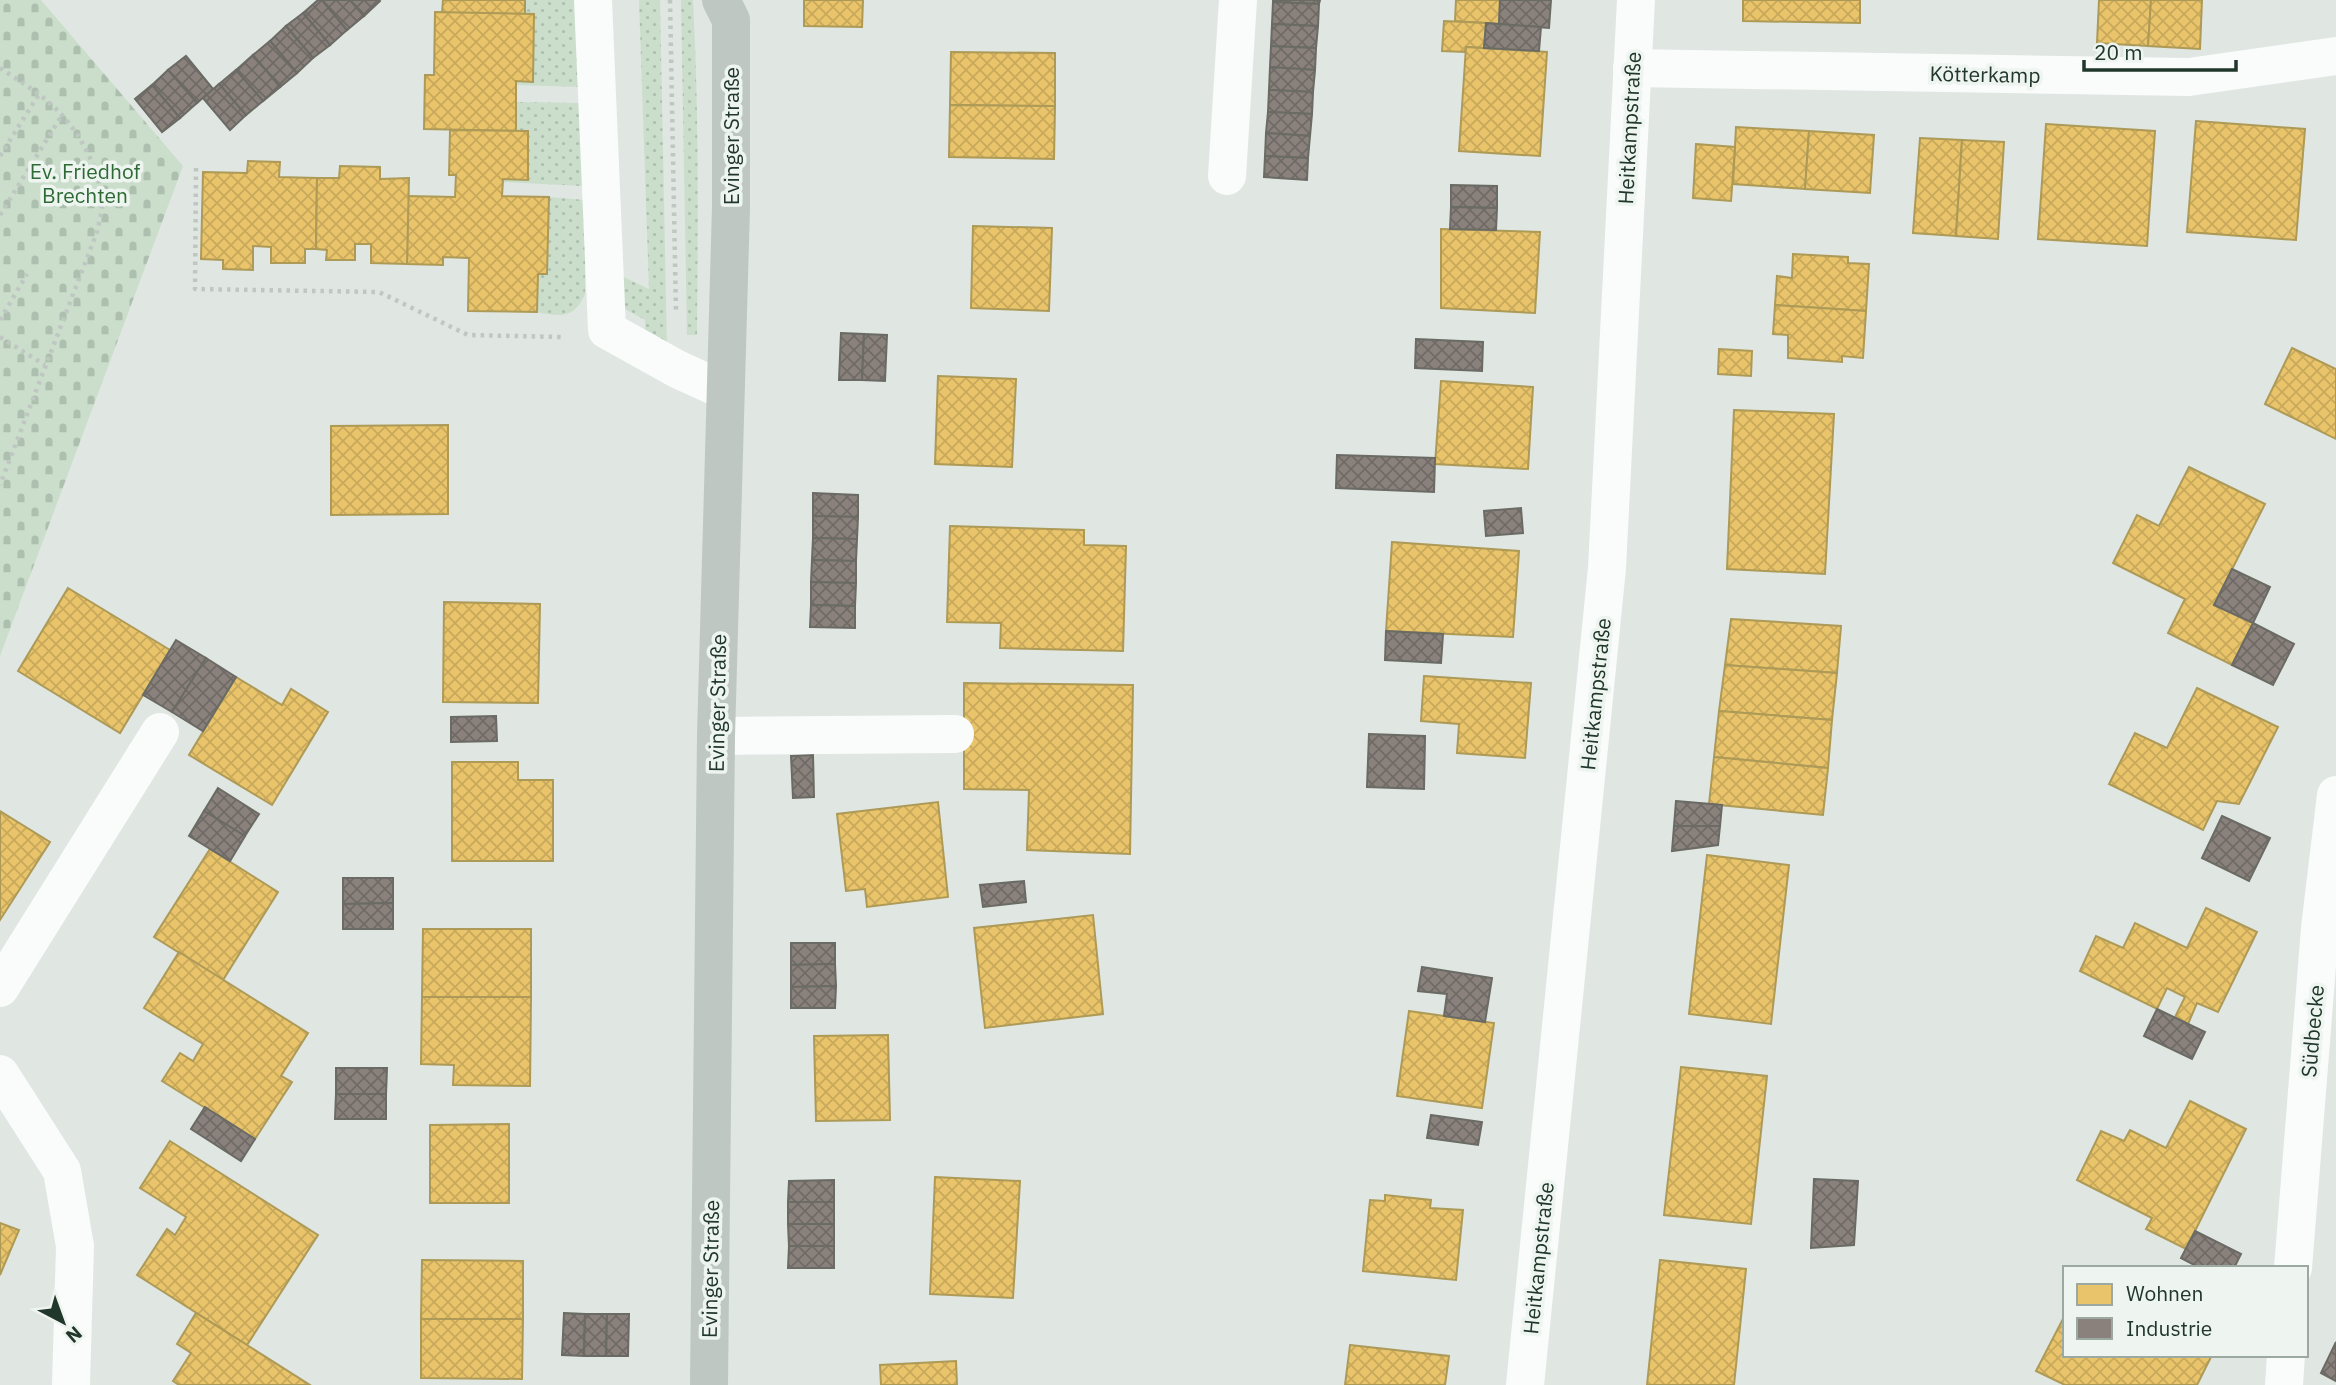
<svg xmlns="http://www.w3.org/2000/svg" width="2336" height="1385" font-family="'IBM Plex Sans',sans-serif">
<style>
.grass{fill:url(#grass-dots)}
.cemetery{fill:url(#cemetery-stones)}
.homes{fill:url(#homes-cross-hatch);stroke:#ad9a57;stroke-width:2}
.industry{fill:url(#industry-cross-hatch);stroke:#6a6b64;stroke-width:2}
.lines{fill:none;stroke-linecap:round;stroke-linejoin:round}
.path{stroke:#bfc7c2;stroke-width:4.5;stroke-dasharray:3.5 5;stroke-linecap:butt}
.minor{stroke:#fafbfb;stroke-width:38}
.major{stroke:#bfc7c2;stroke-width:38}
.labels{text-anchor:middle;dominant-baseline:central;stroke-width:7;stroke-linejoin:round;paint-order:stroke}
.street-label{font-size:21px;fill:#21372b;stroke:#eef5f0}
.park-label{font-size:21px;fill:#2e6a35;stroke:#eef5f0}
</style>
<defs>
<pattern id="grass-dots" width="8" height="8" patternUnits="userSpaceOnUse" patternTransform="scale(1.75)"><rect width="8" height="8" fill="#cadecb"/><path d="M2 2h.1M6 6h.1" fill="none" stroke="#adbfae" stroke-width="1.8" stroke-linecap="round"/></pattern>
<pattern id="cemetery-stones" width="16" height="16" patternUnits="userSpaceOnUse" patternTransform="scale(1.75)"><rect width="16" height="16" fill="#cadecb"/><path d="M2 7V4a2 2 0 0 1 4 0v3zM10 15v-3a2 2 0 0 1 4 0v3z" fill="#adbfae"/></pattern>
<pattern id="homes-cross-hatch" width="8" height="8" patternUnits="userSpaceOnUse" patternTransform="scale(1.75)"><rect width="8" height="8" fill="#e9c46a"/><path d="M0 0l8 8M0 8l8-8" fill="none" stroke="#c8a95c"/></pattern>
<pattern id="industry-cross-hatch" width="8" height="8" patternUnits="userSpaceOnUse" patternTransform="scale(1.75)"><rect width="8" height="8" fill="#8a817c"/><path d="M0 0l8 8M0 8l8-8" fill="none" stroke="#706a66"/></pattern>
</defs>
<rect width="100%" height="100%" fill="#e0e6e2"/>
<!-- grass -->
<g class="grass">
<polygon points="525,0 578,0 580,87 517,85 516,81 532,82"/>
<polygon points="639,0 660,0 667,351 646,343 645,320 616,304 613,272 649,289"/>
<path d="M681,0H693C699,111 698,223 697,335H687Z"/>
<polygon points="516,102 581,103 582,186 503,182 503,179 528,179 528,131 516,131"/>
<path d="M549,197L585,200V294C574,319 560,317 537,312L538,274Z"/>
</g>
<!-- cemetery -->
<polygon class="cemetery" points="0,0 41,0 183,166 0,656"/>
<!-- homes -->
<g class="homes">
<polygon points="443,0 525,0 525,14 442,13"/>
<polygon points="804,0 863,0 862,27 804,26"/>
<polygon points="1456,0 1500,0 1499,24 1455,21"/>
<polygon points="1743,0 1860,0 1860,23 1743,21"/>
<polygon points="2099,0 2151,0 2148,46 2097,43"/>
<polygon points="2151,0 2202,0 2200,49 2148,46"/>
<polygon points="435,12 534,14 533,82 516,81 516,131 424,129 425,75 434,75"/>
<polygon points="1444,21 1486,23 1484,48 1466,47 1465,52 1442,51"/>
<polygon points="1466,47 1547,52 1540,156 1459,151"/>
<polygon points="951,52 1055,53 1055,106 950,105"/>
<polygon points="950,105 1055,106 1054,159 949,157"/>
<polygon points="2196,121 2305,129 2296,240 2187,232"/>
<polygon points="2046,124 2155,131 2147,246 2038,239"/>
<polygon points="1736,127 1809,131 1805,189 1733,184"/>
<polygon points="450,130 528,131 528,180 503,179 502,196 549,197 547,274 538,274 537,312 468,311 469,258 443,257 443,265 407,264 408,196 455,197 456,175 449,175"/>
<polygon points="1809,131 1874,135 1870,193 1805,189"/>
<polygon points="1920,138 1962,140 1956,236 1913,233"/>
<polygon points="1962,140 2004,142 1998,239 1956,236"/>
<polygon points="1696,144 1735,147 1731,201 1693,198"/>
<polygon points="248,161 280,162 279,177 317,178 316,249 305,249 305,263 271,263 271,247 253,246 253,270 223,269 223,260 201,259 203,172 247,173"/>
<polygon points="340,166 380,167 380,179 409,178 407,264 371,263 371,244 355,244 355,260 326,260 327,250 316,249 317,178 339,178"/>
<polygon points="973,226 1052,228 1049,311 971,308"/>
<polygon points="1441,229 1540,232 1535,313 1441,308"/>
<polygon points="1793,254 1848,257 1848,263 1869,264 1866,311 1775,305 1777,276 1792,278"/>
<polygon points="1775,305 1866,311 1863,358 1842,356 1842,362 1788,358 1788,335 1773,334"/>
<polygon points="2292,348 2336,369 2336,439 2265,404"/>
<polygon points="1719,349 1752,351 1751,376 1718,374"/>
<polygon points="938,376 1016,379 1012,467 935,464"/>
<polygon points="1441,381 1533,387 1528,469 1435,464"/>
<polygon points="1734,410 1834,414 1825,574 1727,569"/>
<polygon points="448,425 448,514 331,515 331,426"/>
<polygon points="2189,467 2265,504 2214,605 2253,623 2232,665 2168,633 2185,599 2113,563 2137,515 2159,526"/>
<polygon points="950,526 1084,530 1084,545 1126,546 1123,651 1000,648 1001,623 947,622"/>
<polygon points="1392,542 1519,551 1513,637 1386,631"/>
<polygon points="68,588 170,650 120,733 18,671"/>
<polygon points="444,602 540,604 538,703 443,702"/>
<polygon points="1731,619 1841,626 1837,673 1725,665"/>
<polygon points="1725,665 1837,673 1832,720 1719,711"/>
<polygon points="1424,676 1531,683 1525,758 1457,753 1459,724 1421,721"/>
<polygon points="236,677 282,705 291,689 328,712 272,805 189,755"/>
<polygon points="964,683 1133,685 1130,854 1027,850 1029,790 964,789"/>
<polygon points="2197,688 2278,727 2239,804 2217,801 2203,830 2109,784 2135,733 2167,748"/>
<polygon points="1719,711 1832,720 1828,768 1714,757"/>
<polygon points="1714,757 1828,768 1823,815 1709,804"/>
<polygon points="452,762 518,762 518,780 553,780 553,861 452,861"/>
<polygon points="938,802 948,897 867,907 865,889 846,891 837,814"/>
<polygon points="0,811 50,842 0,920"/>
<polygon points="210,849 278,892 223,980 154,937"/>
<polygon points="1707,855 1789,865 1771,1024 1689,1014"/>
<polygon points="2206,908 2257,932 2218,1012 2197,1003 2188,1024 2175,1017 2185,997 2167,988 2157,1009 2080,971 2096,936 2123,948 2135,923 2187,948"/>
<polygon points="1093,915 1103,1014 985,1028 974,928"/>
<polygon points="423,929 531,929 531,997 422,997"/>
<polygon points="179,952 308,1033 281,1076 292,1082 255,1139 162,1081 180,1053 193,1061 203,1044 144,1008"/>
<polygon points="422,997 531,997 530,1086 453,1085 454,1065 421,1064"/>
<polygon points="1409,1011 1494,1023 1482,1108 1397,1096"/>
<polygon points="888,1035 890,1120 816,1121 814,1036"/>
<polygon points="1681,1067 1767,1076 1751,1224 1664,1215"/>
<polygon points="2190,1101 2246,1129 2186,1249 2146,1229 2152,1218 2077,1180 2101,1131 2124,1141 2130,1130 2166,1148"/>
<polygon points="509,1124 509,1203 430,1203 430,1125"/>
<polygon points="170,1141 318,1235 247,1345 137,1275 167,1229 175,1235 186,1217 140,1188"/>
<polygon points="935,1177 1020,1181 1013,1298 930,1294"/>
<polygon points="1385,1195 1431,1200 1430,1208 1463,1210 1456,1280 1363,1271 1370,1200 1385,1201"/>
<polygon points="0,1223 19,1230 0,1275"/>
<polygon points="422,1260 523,1261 523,1319 421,1319"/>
<polygon points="1660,1260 1746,1269 1734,1385 1647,1385"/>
<polygon points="196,1313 247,1345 310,1385 179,1385 173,1381 191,1353 177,1344"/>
<polygon points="2065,1315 2065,1355 2212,1355 2197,1385 2065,1385 2036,1371"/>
<polygon points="421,1319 523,1319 522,1379 421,1378"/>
<polygon points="1350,1345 1449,1356 1445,1385 1345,1385"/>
<polygon points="956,1361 957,1385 881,1385 880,1365"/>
</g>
<!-- industry -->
<g class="industry">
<polygon points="318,0 322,0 347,30 330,45 303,13"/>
<polygon points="322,0 350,0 364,16 347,30"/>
<polygon points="350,0 379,0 380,1 364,16"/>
<polygon points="1273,0 1320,0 1319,4 1273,2"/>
<polygon points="1500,0 1551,0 1549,28 1499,24"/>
<polygon points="1273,2 1319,4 1318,26 1272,24"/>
<polygon points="303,13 330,45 313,58 286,26"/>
<polygon points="1486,23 1541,27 1539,51 1484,48"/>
<polygon points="1272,24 1318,26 1316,48 1271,46"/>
<polygon points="286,26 313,58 297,73 270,41"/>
<polygon points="270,41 297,73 280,87 253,55"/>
<polygon points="1271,46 1316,48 1315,70 1270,67"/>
<polygon points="253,55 280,87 263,101 236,70"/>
<polygon points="186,56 213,89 197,103 168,70"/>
<polygon points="1270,67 1315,70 1313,92 1269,90"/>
<polygon points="168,70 197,103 180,118 152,85"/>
<polygon points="236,70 263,101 246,115 219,84"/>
<polygon points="219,84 246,115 230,130 203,98"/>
<polygon points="152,85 180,118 162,132 135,99"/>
<polygon points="1269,90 1313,92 1312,114 1268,112"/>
<polygon points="1268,112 1312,114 1310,136 1266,133"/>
<polygon points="1266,133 1310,136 1308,158 1265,156"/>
<polygon points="1265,156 1308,158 1307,180 1264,177"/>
<polygon points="1451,185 1497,186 1497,208 1451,207"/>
<polygon points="1451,207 1497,208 1496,230 1450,229"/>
<polygon points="841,333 864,334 862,380 839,380"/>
<polygon points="864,334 887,335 885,381 862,380"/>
<polygon points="1416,339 1483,342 1482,371 1415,368"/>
<polygon points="1337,455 1435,458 1434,492 1336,488"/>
<polygon points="813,493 858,495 858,517 813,516"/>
<polygon points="1521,508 1523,533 1486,536 1484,511"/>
<polygon points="813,516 858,517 857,539 813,538"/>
<polygon points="813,538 857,539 856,561 812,560"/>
<polygon points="812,560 856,561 856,583 811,582"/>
<polygon points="2232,569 2270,587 2253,623 2214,605"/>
<polygon points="811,582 856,583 855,606 811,605"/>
<polygon points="811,605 855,606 855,628 810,627"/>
<polygon points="2253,623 2294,644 2273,685 2232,665"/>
<polygon points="1386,631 1443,634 1441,663 1385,660"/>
<polygon points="176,640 206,658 172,712 143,695"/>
<polygon points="206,658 236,677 203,731 172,712"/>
<polygon points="496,716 497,741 451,742 451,717"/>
<polygon points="1369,734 1425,736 1424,789 1367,787"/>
<polygon points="813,755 814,797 793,798 791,756"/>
<polygon points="218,788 259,814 245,836 204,811"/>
<polygon points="1676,801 1722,805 1720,826 1674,826"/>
<polygon points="204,811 245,836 230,861 189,836"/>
<polygon points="2222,816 2270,838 2249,881 2202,858"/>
<polygon points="1674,826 1720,826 1718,845 1672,851"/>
<polygon points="343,878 393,878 393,903 343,904"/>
<polygon points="1024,881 1026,902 983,907 980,885"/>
<polygon points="393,903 393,929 343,929 343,904"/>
<polygon points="791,943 835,943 835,964 791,965"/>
<polygon points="835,964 836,986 791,987 791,965"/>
<polygon points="1422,967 1492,978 1485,1022 1444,1016 1447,994 1418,991"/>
<polygon points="836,986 835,1008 791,1008 791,987"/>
<polygon points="2157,1009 2205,1032 2192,1059 2144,1036"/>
<polygon points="336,1068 387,1068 386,1094 336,1094"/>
<polygon points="336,1094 386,1094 386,1119 335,1119"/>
<polygon points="205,1107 255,1139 241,1161 191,1129"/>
<polygon points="1431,1115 1482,1122 1478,1145 1427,1138"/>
<polygon points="1814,1179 1858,1181 1854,1245 1811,1248"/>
<polygon points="834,1180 834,1202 788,1202 789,1181"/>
<rect x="788" y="1202" width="46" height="22"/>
<polygon points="788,1224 834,1224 834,1246 789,1246"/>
<polygon points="2195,1231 2241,1254 2234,1268 2200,1268 2181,1258"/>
<polygon points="789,1246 834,1246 834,1268 788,1268"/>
<polygon points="564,1313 585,1314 584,1356 562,1355"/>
<polygon points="585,1314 607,1314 606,1356 584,1356"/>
<polygon points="607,1314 629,1314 628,1356 606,1356"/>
<polygon points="2336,1342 2336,1381 2321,1373"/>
</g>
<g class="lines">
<!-- path -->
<g class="path">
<polyline points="670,0 676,314"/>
<path d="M0,68C21,82 43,95 60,113C81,134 102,175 102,205C102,213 99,223 97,232L0,485"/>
<polyline points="0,156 39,94"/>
<polyline points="196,168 195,289 379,292 468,335 561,337"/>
<polyline points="0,215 62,115"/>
<polyline points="0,320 27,274"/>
<polyline points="0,337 45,365"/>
</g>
<!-- minor -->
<g class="minor">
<polyline points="593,0 607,330 677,369 725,391"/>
<polyline points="1632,68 2189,77 2336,56"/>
<polyline points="1227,176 1238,0"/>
<polyline points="716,736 955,734"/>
<polyline points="0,988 160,732"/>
<polyline points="0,1074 62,1171 75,1246 71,1385"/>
<polyline points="2293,1268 2320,928 2336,795"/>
<polyline points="1525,1385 1607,568 1636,0"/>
<polyline points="2284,1385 2286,1355"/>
</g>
<!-- major -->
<polyline class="major" points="709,1385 716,736 731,207 731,20 721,0"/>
</g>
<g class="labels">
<!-- street labels -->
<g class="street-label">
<text transform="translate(1985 74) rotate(1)">Kötterkamp</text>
<text transform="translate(1629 128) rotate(-87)">Heitkampstraße</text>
<text transform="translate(731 136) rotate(-90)">Evinger Straße</text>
<text transform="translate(1595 694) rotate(-84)">Heitkampstraße</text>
<text transform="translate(717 703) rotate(-89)">Evinger Straße</text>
<text transform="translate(2312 1031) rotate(-85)">Südbecke</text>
<text transform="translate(1538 1258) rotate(-84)">Heitkampstraße</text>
<text transform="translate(710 1269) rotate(-89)">Evinger Straße</text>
</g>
<!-- park labels -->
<g class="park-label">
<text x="85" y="171">Ev. Friedhof<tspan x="85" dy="24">Brechten</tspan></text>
</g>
</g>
<!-- legend -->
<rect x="2063" y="1266" width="245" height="91" fill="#eef5f0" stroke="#9ca9a1" stroke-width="2"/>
<rect x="2077" y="1284" width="35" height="21" fill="#e9c46a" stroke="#9ca9a1" stroke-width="2"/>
<text x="2126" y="1301" font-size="21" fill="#21372b">Wohnen</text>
<rect x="2077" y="1318" width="35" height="21" fill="#8a817c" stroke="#9ca9a1" stroke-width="2"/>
<text x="2126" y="1336" font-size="21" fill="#21372b">Industrie</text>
<!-- north arrow -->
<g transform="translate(63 1322) rotate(139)" stroke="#eef5f0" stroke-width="5" paint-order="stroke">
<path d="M0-5L12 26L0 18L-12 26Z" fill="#21372b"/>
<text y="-10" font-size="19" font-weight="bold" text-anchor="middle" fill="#21372b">N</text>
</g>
<!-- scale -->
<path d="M2084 60v10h152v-10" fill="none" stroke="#21372b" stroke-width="3.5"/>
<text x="2094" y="60" font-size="21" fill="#21372b" stroke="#eef5f0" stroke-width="5" paint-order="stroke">20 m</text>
</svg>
